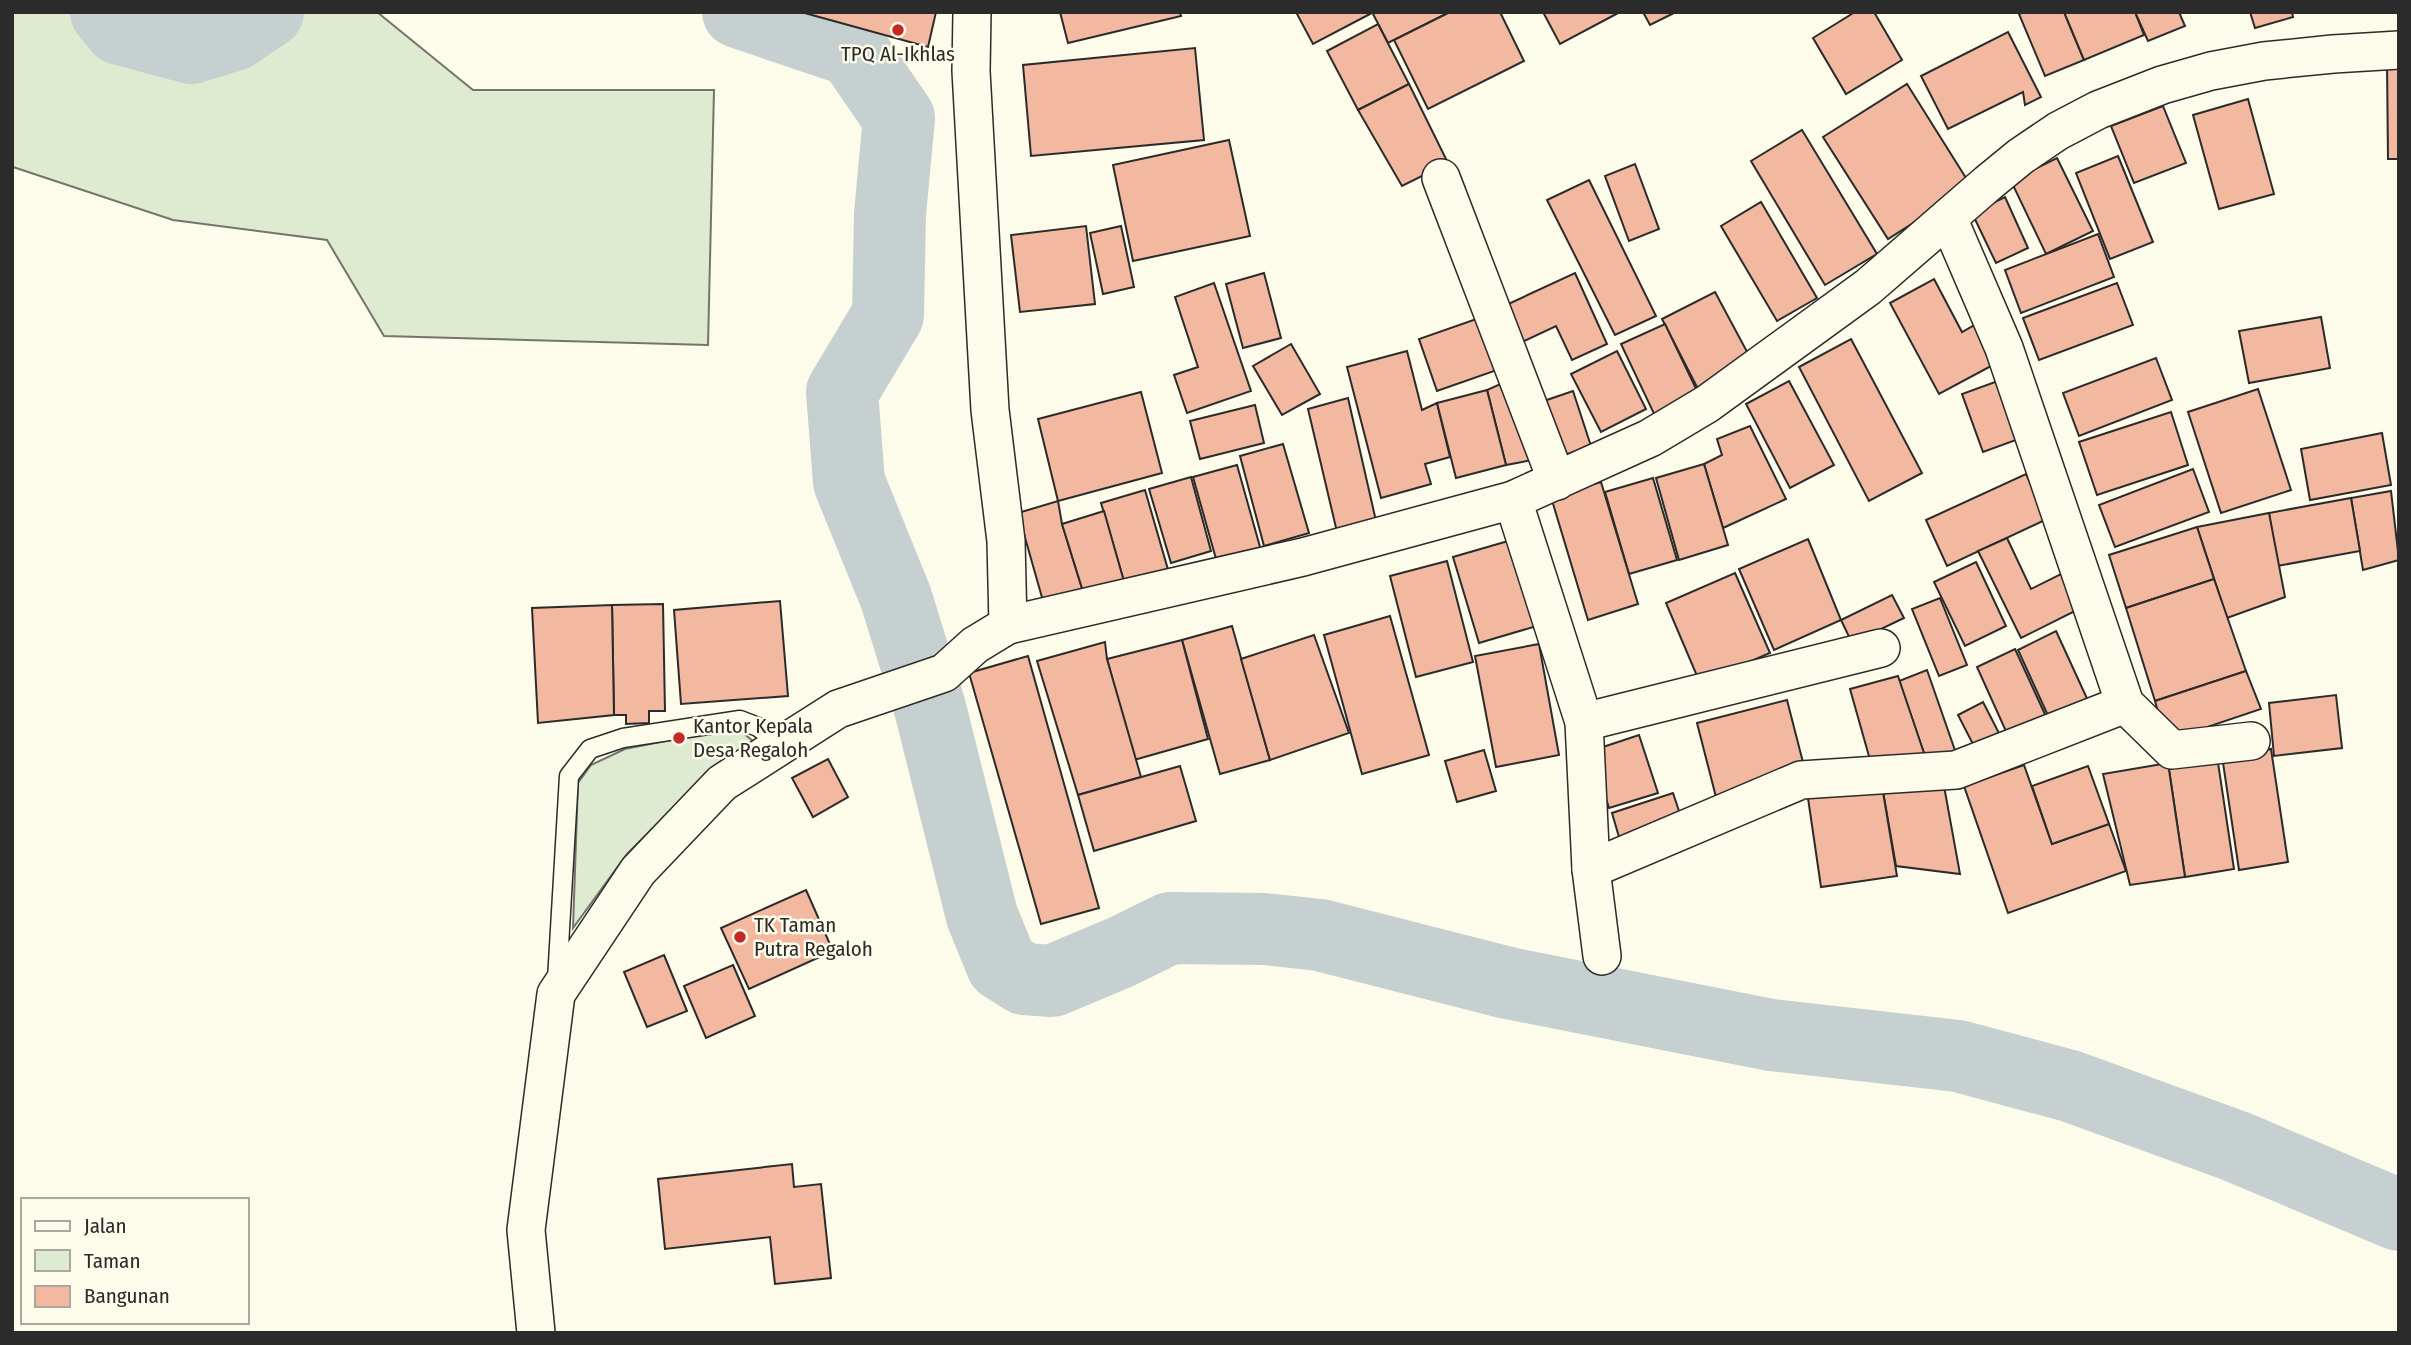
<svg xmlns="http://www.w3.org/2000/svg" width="2411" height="1345" font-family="'Fira Sans Condensed',sans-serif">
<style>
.green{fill:#deebd1;stroke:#74746e;stroke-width:2}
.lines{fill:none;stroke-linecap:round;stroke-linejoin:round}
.river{stroke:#c7d0d0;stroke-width:72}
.building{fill:#f2b8a0;stroke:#2b2b2b;stroke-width:2}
.service-casing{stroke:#2b2b2b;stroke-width:21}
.minor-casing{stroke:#2b2b2b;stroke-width:40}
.service{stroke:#fdfbea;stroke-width:18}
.minor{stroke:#fdfbea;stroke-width:37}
.poi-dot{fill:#c62828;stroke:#fdfbea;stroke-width:2.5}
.labels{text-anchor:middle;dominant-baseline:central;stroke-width:5;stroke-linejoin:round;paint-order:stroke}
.poi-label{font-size:21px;fill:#2b2b2b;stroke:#fdfbea;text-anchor:start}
</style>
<rect width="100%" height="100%" fill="#fdfbea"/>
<!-- green -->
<g class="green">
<polygon points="12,12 377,12 473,90 714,90 708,345 384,336 327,240 173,220 13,167"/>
<polygon points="736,727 754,742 701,780 627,854 573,928 578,783 591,765 625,749"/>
</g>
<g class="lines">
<!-- river -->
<g class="river">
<polyline points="106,12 120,29 191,48 234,35 268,12"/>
<polyline points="738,12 853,51 899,118 890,214 888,315 842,392 849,482 896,598 930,708 982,916 1002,965 1024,979 1052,981 1121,952 1170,928 1264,929 1320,935 1508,983 1771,1035 1958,1056 2070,1086 2235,1146 2399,1215"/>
</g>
</g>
<!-- building -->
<g class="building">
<polygon points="801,12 936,12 928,47"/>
<polygon points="1060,12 1180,12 1181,16 1068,43"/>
<polygon points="1296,12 1369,12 1370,14 1313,44"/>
<polygon points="1372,12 1450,12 1388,43"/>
<polygon points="1450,12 1500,12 1524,61 1428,109 1394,40"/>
<polygon points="1543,12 1620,12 1560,44"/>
<polygon points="1643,12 1676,12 1650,25"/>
<polygon points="1855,12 1874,12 1902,60 1846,94 1813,38"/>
<polygon points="2024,12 2064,12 2084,60 2045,76 2019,14"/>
<polygon points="2064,12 2135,12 2144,35 2084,60"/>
<polygon points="2135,12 2179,12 2185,26 2148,41"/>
<polygon points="2250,12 2292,12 2293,17 2255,28"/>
<polygon points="1378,24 1409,84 1358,110 1327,51"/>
<polygon points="2008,32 2041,97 2025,105 2023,92 1948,129 1921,76"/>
<polygon points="1195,48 1204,140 1031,156 1023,65"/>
<polygon points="2387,63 2399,63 2399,159 2388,159"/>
<polygon points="1409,84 1448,163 1402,186 1358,110"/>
<polygon points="1907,84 1971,186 1888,239 1823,137"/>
<polygon points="2248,99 2274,194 2219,209 2193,115"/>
<polygon points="2163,106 2186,163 2134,183 2111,126"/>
<polygon points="1802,130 1877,254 1825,285 1751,161"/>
<polygon points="1229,140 1250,236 1133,261 1113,165"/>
<polygon points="2118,156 2153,242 2110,259 2076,173"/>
<polygon points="2057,158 2093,231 2046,254 2011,181"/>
<polygon points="1635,164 1659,229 1629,241 1605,176"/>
<polygon points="1589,180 1656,316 1615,335 1547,200"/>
<polygon points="2005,197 2028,248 1996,263 1972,213"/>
<polygon points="1761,202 1817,298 1777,321 1721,226"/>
<polygon points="1086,226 1095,304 1020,312 1011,235"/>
<polygon points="1121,226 1134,287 1103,294 1090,233"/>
<polygon points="2098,234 2114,277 2021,313 2005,270"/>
<polygon points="1264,273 1281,338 1243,348 1226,284"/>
<polygon points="1575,273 1607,344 1572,360 1556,326 1522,342 1504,306"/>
<polygon points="1934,279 1962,332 1985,319 2006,358 1939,394 1890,303"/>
<polygon points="1214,283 1251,391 1187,413 1174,375 1198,367 1175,297"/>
<polygon points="2117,283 2133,325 2039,360 2023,318"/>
<polygon points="1715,292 1752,361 1698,389 1662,319"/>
<polygon points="1482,317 1500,369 1437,391 1419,339"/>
<polygon points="2321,317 2330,368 2249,383 2239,331"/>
<polygon points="1665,324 1700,397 1656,418 1621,344"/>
<polygon points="1851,339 1922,473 1869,501 1799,367"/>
<polygon points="1291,344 1320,394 1282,415 1253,366"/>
<polygon points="1407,351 1422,410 1437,403 1450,457 1425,464 1431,484 1381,498 1347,367"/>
<polygon points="1617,351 1646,409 1601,432 1571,374"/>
<polygon points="2156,358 2172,400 2079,436 2063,393"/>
<polygon points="2006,378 2027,436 1983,452 1962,394"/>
<polygon points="1507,381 1543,458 1506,465 1487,390"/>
<polygon points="1789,381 1834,465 1790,488 1746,404"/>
<polygon points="2258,389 2291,490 2221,513 2188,412"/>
<polygon points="1487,390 1506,465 1456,478 1437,403"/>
<polygon points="1573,391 1591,446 1559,457 1541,402"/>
<polygon points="1141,392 1162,473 1058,501 1038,419"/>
<polygon points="1348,398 1376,521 1337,532 1308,409"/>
<polygon points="1255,405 1264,443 1200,459 1190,421"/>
<polygon points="2171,412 2188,465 2097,495 2079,442"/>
<polygon points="1750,426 1786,499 1723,528 1704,464 1722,455 1717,439"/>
<polygon points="2382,433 2391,485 2310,500 2301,449"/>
<polygon points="1283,444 1309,533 1264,546 1240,456"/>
<polygon points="1704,464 1728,545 1679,560 1656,478"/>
<polygon points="1237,465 1262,554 1218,566 1193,477"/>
<polygon points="2193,469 2209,512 2115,547 2099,505"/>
<polygon points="2026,474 2047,519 1947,566 1926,520"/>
<polygon points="1191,477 1211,551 1171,563 1149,489"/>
<polygon points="1653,478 1677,560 1629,574 1605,492"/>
<polygon points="1601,482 1638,604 1588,620 1551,497"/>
<polygon points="1145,490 1171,580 1125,585 1101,503"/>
<polygon points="2391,491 2399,560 2363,570 2351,498"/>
<polygon points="2351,498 2360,551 2277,566 2269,513"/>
<polygon points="1058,501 1062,524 1085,598 1045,608 1018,513"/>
<polygon points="1104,511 1125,585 1085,598 1062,524"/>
<polygon points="2269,513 2285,597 2227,618 2197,527"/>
<polygon points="2197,527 2214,579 2126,608 2109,555"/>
<polygon points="2007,538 2031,589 2067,571 2085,606 2021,638 1978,551"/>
<polygon points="1515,539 1540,625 1479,643 1453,557"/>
<polygon points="1808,539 1841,620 1774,650 1739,569"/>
<polygon points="1447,561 1473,662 1416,677 1390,576"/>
<polygon points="1976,562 2006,626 1965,646 1934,582"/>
<polygon points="1735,573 1770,653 1700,683 1666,603"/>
<polygon points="2214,579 2246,671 2155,701 2126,608"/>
<polygon points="1892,595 1904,618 1852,643 1841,620"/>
<polygon points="1940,598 1967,665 1939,676 1912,609"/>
<polygon points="780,601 788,696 681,704 674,610"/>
<polygon points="663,604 665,711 649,711 649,723 626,724 626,715 614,715 612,605"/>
<polygon points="612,605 614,715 538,723 532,608"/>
<polygon points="1390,616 1429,755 1362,774 1324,635"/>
<polygon points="1232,626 1270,760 1220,774 1182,640"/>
<polygon points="2056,631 2090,705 2050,720 2018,650"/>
<polygon points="1314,635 1349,733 1270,760 1241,659"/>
<polygon points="1182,640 1208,739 1134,760 1107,659"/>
<polygon points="1105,642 1107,659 1141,777 1078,795 1037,661"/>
<polygon points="1539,644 1559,755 1496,767 1475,656"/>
<polygon points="2015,649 2049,723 2009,738 1977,667"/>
<polygon points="1028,656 1099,908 1041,924 969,673"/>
<polygon points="1927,670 1958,759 1926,759 1899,681"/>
<polygon points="2246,671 2261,709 2166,741 2155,701"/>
<polygon points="1898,676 1926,759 1874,774 1850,689"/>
<polygon points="2336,695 2342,748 2274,756 2269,703"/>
<polygon points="1787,700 1806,774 1716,797 1697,723"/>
<polygon points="1983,702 2002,739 1977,752 1958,715"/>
<polygon points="1639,735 1658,793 1609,808 1591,751"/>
<polygon points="2271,749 2288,862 2239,870 2222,756"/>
<polygon points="1484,750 1496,791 1457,802 1445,761"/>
<polygon points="2217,756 2234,869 2185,877 2168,763"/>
<polygon points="828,759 848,797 813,817 792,778"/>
<polygon points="2168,763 2185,877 2130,885 2103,774"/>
<polygon points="2024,765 2052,844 2109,824 2126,871 2008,913 1964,786"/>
<polygon points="1180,766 1196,821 1094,851 1078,795"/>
<polygon points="2088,766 2109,824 2052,844 2032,786"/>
<polygon points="1942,775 1960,874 1896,866 1882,786"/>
<polygon points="1882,786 1897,876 1821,887 1808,798"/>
<polygon points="1673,793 1683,823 1621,844 1612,813"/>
<polygon points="806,890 833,951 749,989 721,928"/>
<polygon points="664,955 687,1011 647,1027 624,972"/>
<polygon points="733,965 755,1016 706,1038 684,986"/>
<polygon points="792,1164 794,1187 821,1184 831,1278 775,1284 770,1237 665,1249 658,1179"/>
</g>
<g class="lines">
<defs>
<polyline id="service" points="557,980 569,776 590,749 623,738 740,720 758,727 781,745"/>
<g id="minor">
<polyline points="1441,178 1557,481"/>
<polyline points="1948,218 2004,348 2125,704 2172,750 2251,741"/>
<polyline points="1513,500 1584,722 1591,869 1602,956"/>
<polyline points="1008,625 1303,557 1513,500 1650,438 1707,404 1868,287 1988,183 2021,156 2058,131 2098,110 2162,85 2211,71 2264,61 2333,54 2399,50"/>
<polyline points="1584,722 1881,648"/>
<polyline points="1591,869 1801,780 1956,770 2125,704"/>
<polyline points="536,1333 526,1230 556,994 638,871 722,783 838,709 944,673 975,645 1008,625 1006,541 990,410 971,71 972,12"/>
</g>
</defs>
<!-- service casing -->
<use href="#service" class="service-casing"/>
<!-- minor casing -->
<use href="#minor" class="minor-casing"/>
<!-- service -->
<use href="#service" class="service"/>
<!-- minor -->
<use href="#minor" class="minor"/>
</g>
<!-- markers -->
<g class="poi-dot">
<circle cx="898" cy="30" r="7"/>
<circle cx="679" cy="738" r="7"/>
<circle cx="740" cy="937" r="7"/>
</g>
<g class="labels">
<!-- poi labels -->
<g class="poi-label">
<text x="898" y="54" text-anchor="middle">TPQ Al-Ikhlas</text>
<text x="693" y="726">Kantor Kepala<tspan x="693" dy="24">Desa Regaloh</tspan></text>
<text x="754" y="925">TK Taman<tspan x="754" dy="24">Putra Regaloh</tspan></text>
</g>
</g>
<!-- border -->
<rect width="2411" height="1345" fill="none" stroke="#2b2b2b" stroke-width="28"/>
<!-- legend -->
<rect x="21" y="1198" width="228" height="126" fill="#fdfbea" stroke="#a9a89e" stroke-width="2"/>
<rect x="35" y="1221" width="35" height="10" fill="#fdfbea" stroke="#a9a89e" stroke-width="2"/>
<text x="84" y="1233" font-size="21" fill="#2b2b2b">Jalan</text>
<rect x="35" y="1250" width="35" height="21" fill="#deebd1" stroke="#a9a89e" stroke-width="2"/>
<text x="84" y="1268" font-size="21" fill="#2b2b2b">Taman</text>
<rect x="35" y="1286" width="35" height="21" fill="#f2b8a0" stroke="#a9a89e" stroke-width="2"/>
<text x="84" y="1303" font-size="21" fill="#2b2b2b">Bangunan</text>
</svg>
